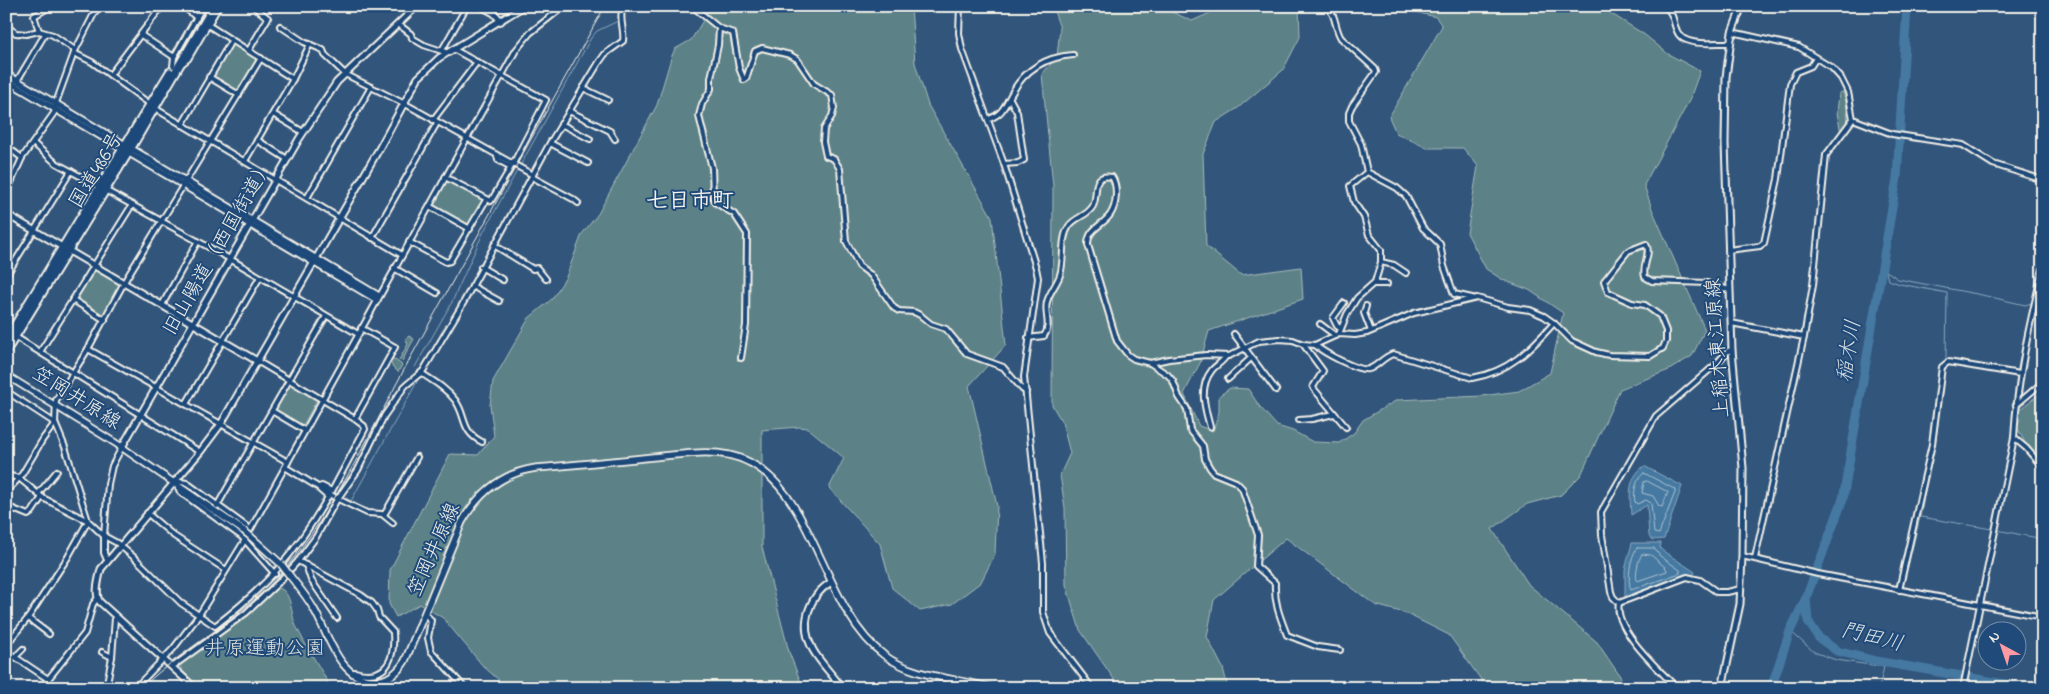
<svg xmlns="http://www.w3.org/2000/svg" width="2049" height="694" font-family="'Indie Flower','Klee One',sans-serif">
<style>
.green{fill:#5b8288;stroke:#a8bab8}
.water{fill:#4479a2;stroke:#8aa9be}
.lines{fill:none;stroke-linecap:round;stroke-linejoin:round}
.shore{stroke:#aec1cc;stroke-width:1}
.stream{stroke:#8aa9be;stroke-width:1}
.river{stroke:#4479a2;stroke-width:9}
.street-tunnel{stroke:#4f6c8c;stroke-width:4;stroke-dasharray:4 2;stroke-linecap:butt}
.street-casing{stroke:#f4f1e8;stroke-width:8}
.secondary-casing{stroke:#f4f1e8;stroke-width:9}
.primary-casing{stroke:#f4f1e8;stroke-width:9}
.highway-casing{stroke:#f4f1e8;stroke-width:11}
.street{stroke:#1f4a7a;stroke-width:4}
.secondary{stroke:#1f4a7a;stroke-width:5}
.primary{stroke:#1f4a7a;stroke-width:5.5}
.highway{stroke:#1f4a7a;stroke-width:7}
.rail{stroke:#f4f1e8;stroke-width:1}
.primary-bridge-casing{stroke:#f4f1e8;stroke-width:9;stroke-linecap:butt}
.primary-bridge{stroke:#1f4a7a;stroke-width:5.5}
.labels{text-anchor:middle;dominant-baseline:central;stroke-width:4;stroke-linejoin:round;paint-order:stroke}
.street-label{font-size:20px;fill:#f4f1e8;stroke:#1f4a7a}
.park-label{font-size:20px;fill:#dde0da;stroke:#1f4a7a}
.water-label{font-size:21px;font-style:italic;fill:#dadfde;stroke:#1f4a7a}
.quarter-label{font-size:22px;font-weight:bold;fill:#f4f1e8;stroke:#1f4a7a}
</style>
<rect width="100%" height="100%" fill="#32557c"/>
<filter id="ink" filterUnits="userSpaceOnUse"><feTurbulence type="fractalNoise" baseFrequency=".02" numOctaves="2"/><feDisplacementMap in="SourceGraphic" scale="10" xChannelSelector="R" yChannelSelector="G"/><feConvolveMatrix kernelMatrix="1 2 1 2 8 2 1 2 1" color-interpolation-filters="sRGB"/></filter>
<g filter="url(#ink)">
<!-- green -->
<g class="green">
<polygon points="712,6 911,6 915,63 928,105 992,217 1006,345 969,386 997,506 995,554 981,582 952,604 920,611 892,588 880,544 829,488 844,458 808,428 799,427 762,430 762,547 789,652 803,688 508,688 483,666 443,618 420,604 396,617 389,604 390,570 450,454 478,455 494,436 490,405 493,381 529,318 552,299 566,277 582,234 598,214 657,105 671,58 675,49 691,40"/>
<polygon points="1052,6 1159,6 1192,21 1210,13 1217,6 1299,6 1300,37 1283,70 1238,108 1216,122 1203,154 1206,246 1241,275 1301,267 1303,299 1209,331 1200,363 1184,394 1199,426 1213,431 1219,412 1219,396 1230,388 1248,389 1260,407 1277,426 1293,431 1313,442 1339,443 1354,433 1363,420 1397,400 1482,396 1519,391 1550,373 1563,313 1529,290 1503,280 1486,269 1467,233 1478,166 1463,148 1427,148 1396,133 1389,117 1442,26 1436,17 1403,9 1402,6 1606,6 1607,11 1645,35 1668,54 1700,71 1689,101 1644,185 1652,209 1705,330 1692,356 1669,370 1620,389 1581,475 1561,495 1527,504 1492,529 1529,585 1597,642 1628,688 1487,688 1449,635 1405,613 1375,605 1286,538 1214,600 1207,637 1223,668 1228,688 1120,688 1080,630 1066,585 1065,508 1060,475 1070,453 1062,422 1052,405 1053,186 1042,74 1057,57 1060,28"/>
<polygon points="234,45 258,60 238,92 212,77 230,46"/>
<polygon points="1843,92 1846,101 1848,123 1841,133 1837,113 1839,93"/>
<polygon points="446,179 485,200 470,227 431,205"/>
<polygon points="94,270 122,285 103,317 75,300"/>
<polygon points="409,336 414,339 402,361 399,360 408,344 405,339"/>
<polygon points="391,357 402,365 398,372 391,365"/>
<polygon points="289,385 292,385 317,400 302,427 276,412 275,410"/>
<polygon points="2043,391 2043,462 2038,464 2029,451 2017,427 2017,417 2019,410"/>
<path d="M275,587C293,589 290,613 296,626C306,647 320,667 331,688H200L182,670L179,664L243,618Z"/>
</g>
<!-- water -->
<g class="water">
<path d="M1644,466L1682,486L1664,539L1652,540L1649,536L1647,505L1631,515C1630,495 1627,479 1644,466Z"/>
<polygon points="1632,543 1661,543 1660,548 1663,551 1695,572 1694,574 1625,599 1625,570"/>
</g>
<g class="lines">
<!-- shore -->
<g class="shore">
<path d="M1644,473L1676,490L1659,534L1654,533L1651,503L1646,500L1637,504L1635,502C1633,493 1636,478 1644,473Z"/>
<polygon points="1647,481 1668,492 1662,507 1659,506 1653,496 1642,493 1644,482"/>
<path d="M1637,548H1654L1660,556L1680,570V573L1631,590C1627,580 1630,557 1637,548Z"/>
<path d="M1642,554L1651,555L1666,568L1667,571L1637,581C1635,574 1638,560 1642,554Z"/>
</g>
<!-- stream -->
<g class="stream">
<polyline points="520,166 591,38 597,31 618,21"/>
<polyline points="1883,260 1888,280 1900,284 1947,293 1946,360"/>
<polyline points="1885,270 1898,279 1982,295 2025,305 2032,303"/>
<polyline points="2038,304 2043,305"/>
<polyline points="415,367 452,302 483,233 518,169"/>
<polyline points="291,468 314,481"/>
<polyline points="346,498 351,501 418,380"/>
<polyline points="1921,517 1992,529"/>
<polyline points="1997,530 2043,539"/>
<polyline points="1903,586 1920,517 1937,432 1944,370"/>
<polyline points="1790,631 1814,652 1836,660 1884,667 1879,688"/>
<polyline points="181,688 185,684"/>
</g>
<!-- river -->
<g class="river">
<polyline points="1806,598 1808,621 1819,638 1837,651 1876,661 1962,676"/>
<polyline points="1967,677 2025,688"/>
<polyline points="1771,688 1790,631 1806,598 1843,499 1897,178 1907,6"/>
</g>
<!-- street-tunnel -->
<polyline class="street-tunnel" points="246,603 250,608"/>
<defs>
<g id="street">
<polyline points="183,6 197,18"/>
<polyline points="692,6 719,28 733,33 739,68 744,80 746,79 755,51 762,48 790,55 797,59 814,84 832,95 834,108 832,116 824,129 823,142 826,156 834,159 840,169 846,241 859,266 871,275 894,308 899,311 914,312 920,315 931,324 946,329 967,354 1003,367 1022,389 1026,392"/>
<polyline points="960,6 959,33 962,49 1004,164 1036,268 1038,278 1024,377 1043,563 1043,612 1050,633 1092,688"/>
<path d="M1326,6C1337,15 1334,27 1341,38L1375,69L1376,72L1352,106L1349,113V121L1361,144L1367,172"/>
<path d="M1665,6C1675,16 1672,20 1677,31C1683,48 1717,42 1730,43"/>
<polyline points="1600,7 1636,9 1642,6"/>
<polyline points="398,24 411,34 412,38 424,45 448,53"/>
<polyline points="208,25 293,79"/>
<polyline points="6,26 16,33 26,34 39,31 53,35 75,50"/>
<polyline points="280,26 304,42 323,50 325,55 345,74 409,106 533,175"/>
<polyline points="719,28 718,45 711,78 711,89 702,104 699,116 712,168 713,197 716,203 734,214 747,234 746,325 741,358"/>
<polyline points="39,31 34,16 51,6"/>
<polyline points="1732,32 1799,47 1832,68 1841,78 1848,92 1853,119 1826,155 1813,285 1804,337 1755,558"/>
<polyline points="141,35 174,57"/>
<polyline points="453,49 546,100 513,164"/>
<polyline points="249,50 268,18 253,6"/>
<polyline points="442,50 467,6"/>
<polyline points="74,53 92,62 161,112 402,255"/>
<polyline points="183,63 188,59 219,6"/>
<polyline points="173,66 174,57 203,6"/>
<polyline points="110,75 162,6"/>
<polyline points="209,77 239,95"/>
<polyline points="17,81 45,34"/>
<polyline points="583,88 608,100"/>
<polyline points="569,111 610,131 615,139"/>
<polyline points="273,114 303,132"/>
<path d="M989,119C1003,114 1005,105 1012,93C1025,69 1046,57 1073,55"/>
<polyline points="1853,119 1892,134 1963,145 1993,164 2043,180"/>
<polyline points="433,120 477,62"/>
<polyline points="561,124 590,139"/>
<polyline points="182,125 231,41"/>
<polyline points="257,140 287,159"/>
<polyline points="33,143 56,163 100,187"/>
<polyline points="550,143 588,163"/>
<polyline points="6,146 22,158"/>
<polyline points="245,161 293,79 310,44"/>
<polyline points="1004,164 1018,163 1024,160 1017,112 1010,99"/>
<polyline points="1367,172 1397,188 1406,196 1423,228 1440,244 1444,266 1454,294 1472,298"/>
<polyline points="445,177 491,201 511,167 498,160 497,156"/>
<polyline points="532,177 573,199 578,203"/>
<polyline points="105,190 230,259 358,334"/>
<polyline points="6,194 22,158 54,113 57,100 74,53 98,6"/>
<polyline points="307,198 371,87"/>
<polyline points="429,206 470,229"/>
<polyline points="372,238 437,123"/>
<polyline points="409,242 446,262 450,261 486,200"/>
<polyline points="494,245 533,269 537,268 546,279"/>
<polyline points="1728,250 1760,246 1764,243 1778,179 1790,84 1796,72 1811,66 1816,58"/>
<polyline points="1381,262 1394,265 1406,273"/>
<polyline points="481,267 503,280"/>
<polyline points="394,268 437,293"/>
<polyline points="6,276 71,171"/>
<polyline points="1374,284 1387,284"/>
<polyline points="472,286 499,301"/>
<polyline points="73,300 105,320"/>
<polyline points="162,305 198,241"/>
<polyline points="1366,306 1364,313 1371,331"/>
<polyline points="1731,323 1804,337"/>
<polyline points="1320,324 1336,336"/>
<polyline points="1340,328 1337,326 1333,318 1344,303"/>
<polyline points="6,331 200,452"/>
<polyline points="1234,334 1276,390"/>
<polyline points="1339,334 1347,314 1357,298 1375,282 1381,262 1381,250 1369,235 1364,217 1354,202 1350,186 1367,172"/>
<path d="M1028,338L1044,336C1052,325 1044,314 1047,302C1049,293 1057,284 1060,275C1065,260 1060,239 1069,226C1075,217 1088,216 1093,206C1099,194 1090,173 1112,177C1118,186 1117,205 1110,215C1101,227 1088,228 1088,245L1117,341L1128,355L1134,359L1150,363L1169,359L1206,355L1229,356L1259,341L1279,339L1293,340L1303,344L1315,345L1339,334L1355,335L1367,333L1414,313L1477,298L1508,307L1530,310L1544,316L1554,323L1572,341L1596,352L1609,355L1650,356L1663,348L1666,341V331L1660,316L1645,305L1632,303L1608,292L1604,281L1628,251L1646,244C1652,254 1641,266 1645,277L1652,281L1707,283L1729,290"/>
<polyline points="1303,344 1323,371 1313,387 1314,389 1346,427"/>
<path d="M1315,345C1324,353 1359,372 1369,369C1378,366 1383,357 1393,354L1472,378C1509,372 1530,350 1554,323"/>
<polyline points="88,349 288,462"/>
<polyline points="40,352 132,205"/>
<path d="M1150,363L1168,375L1173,381L1179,397L1187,409L1190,430L1203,446L1205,459L1210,468L1214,473L1236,482L1242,488L1258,535L1256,566L1275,583C1274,603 1280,617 1287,635L1318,647L1340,650"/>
<path d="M421,373C433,381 446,388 455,400C467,416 460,431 482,442"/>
<polyline points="1228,379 1251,358"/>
<polyline points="6,391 55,423 43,439 21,476 6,492"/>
<polyline points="186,404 260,277"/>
<polyline points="2016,405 2043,382"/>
<polyline points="272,411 304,430"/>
<polyline points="355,419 395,347 361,328"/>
<polyline points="1299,420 1312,419 1334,414"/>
<path d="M1210,427C1205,408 1198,388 1212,370C1216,365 1223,362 1226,356"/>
<polyline points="2014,438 2026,448 2040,464 2043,465"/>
<path d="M122,447L112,466L108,484L104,536L117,543L136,559L181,603L215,626C267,586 295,554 328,497L320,490L319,487L322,486L332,491L365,429L364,426L355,419L257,361"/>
<polyline points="285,467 336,498 367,513 382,514 393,523"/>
<polyline points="6,475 19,478 43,498 88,521 68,557 28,618 6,645"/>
<polyline points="174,481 187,483 250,529"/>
<polyline points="178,487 180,492 242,537 275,574"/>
<polyline points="38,494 57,471"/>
<polyline points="6,506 28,515 32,512 42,497"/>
<polyline points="217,506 326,316"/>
<polyline points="147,513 174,536 226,570"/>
<polyline points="384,515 417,457"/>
<polyline points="1742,556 1818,574 2043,617"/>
<polyline points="107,560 104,553 104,536 88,521 65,447 55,423 56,400 88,349 126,279 261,58"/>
<path d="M298,561L361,595L372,603L377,610L379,617L393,632C395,659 387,681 355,672L352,673"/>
<polyline points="306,565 311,580 337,618"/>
<polyline points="1899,590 1932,444 1942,367 1948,362 2020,374"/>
<polyline points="1619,603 1613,597 1611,592 1602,535 1601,512 1656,416 1714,366 1728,351 1732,350"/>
<polyline points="1619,603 1687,577 1700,580 1717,592 1727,592 1741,589"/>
<path d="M1619,603C1613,627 1655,666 1671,682L1675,688"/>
<polyline points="425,614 431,620 428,638 431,651 465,688"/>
<polyline points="28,618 49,634"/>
<polyline points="6,651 48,679"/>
<polyline points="102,652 112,657"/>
<polyline points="15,657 23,649"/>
<path d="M172,667L246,613L278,583L298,561L316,537L336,501L358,470L384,416L405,386L423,371L461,307L550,143L598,64L605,54L623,41C625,29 618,19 623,6"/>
<polyline points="41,688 85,633 93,604 97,599"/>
<polyline points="106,688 112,657 115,618"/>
<polyline points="135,688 173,649 199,615 243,543 516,50 530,33 564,6"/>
<path d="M1963,688L2014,438C2017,380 2029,325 2043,269"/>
</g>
<g id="secondary">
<polyline points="481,6 494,13 501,21"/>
<polyline points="6,74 379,296"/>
<polyline points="6,80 377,300"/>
<polyline points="6,214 257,361"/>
<polyline points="122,447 299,139 337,82 417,6"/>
<path d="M831,582C808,597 799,625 813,650C821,664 833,675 842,688"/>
<path d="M195,688L100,602C94,594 99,578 101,569L200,452L221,424L379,149L418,78L439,58L524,6"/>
<polyline points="1722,688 1740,604 1742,556 1743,468 1732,350 1725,143 1726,77 1732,32 1742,6"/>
</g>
<g id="primary">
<polyline points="6,375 117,444 244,531"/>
<polyline points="250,536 281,564"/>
<path d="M290,576C299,587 308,598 315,611C329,636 339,679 374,681C388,681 398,672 405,661L462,522C479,492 502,473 536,468C575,465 614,461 653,457C678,455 704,450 729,455C814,473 818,606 884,655C914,678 957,678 992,688"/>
</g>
<g id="highway">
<polyline points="6,340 170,72"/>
<polyline points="6,351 128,153 214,6"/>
</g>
</defs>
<!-- street casing -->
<use href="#street" class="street-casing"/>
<!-- secondary casing -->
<use href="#secondary" class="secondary-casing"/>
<!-- primary casing -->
<use href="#primary" class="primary-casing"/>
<!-- highway casing -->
<use href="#highway" class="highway-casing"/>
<!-- street -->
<use href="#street" class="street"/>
<!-- secondary -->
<use href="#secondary" class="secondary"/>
<!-- primary -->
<use href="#primary" class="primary"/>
<!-- highway -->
<use href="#highway" class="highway"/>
<!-- rail -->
<path class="rail" d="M141,688C186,646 243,618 283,571C336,509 373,426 412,355C476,239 540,122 605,6"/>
<defs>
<g id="primary-bridge">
<polyline points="244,531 250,536"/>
<polyline points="281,564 290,576"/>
</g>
</defs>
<!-- primary-bridge casing -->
<use href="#primary-bridge" class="primary-bridge-casing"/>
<!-- primary-bridge -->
<use href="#primary-bridge" class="primary-bridge"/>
</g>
</g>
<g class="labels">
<!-- street labels -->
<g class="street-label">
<text transform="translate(97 171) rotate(-59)">国道486号</text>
<text transform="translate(219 248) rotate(-60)">旧山陽道（西国街道）</text>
<text transform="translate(1719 348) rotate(-94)">上稲木東江原線</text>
<text transform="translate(76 399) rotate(32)">笠岡井原線</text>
<text transform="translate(435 550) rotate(-66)">笠岡井原線</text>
</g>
<!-- park labels -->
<g class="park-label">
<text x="265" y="649">井原運動公園</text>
</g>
<!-- water labels -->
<g class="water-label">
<text transform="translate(1850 351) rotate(-81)">稲木川</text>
<text transform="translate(1872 638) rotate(14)">門田川</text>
</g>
<!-- quarter labels -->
<g class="quarter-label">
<text x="690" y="202">七日市町</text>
</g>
</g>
<!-- margin -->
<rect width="2049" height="694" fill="none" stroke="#1f4a7a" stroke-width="25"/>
<rect x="12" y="12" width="2024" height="669" fill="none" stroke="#f4f1e8" stroke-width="2" filter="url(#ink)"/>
<!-- north arrow -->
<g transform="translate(2002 646) rotate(320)"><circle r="24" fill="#1f4a7a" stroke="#748da6"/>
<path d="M0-4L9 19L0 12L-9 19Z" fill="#ff9aa2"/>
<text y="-8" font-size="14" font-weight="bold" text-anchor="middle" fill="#f4f1e8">N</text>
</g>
</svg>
